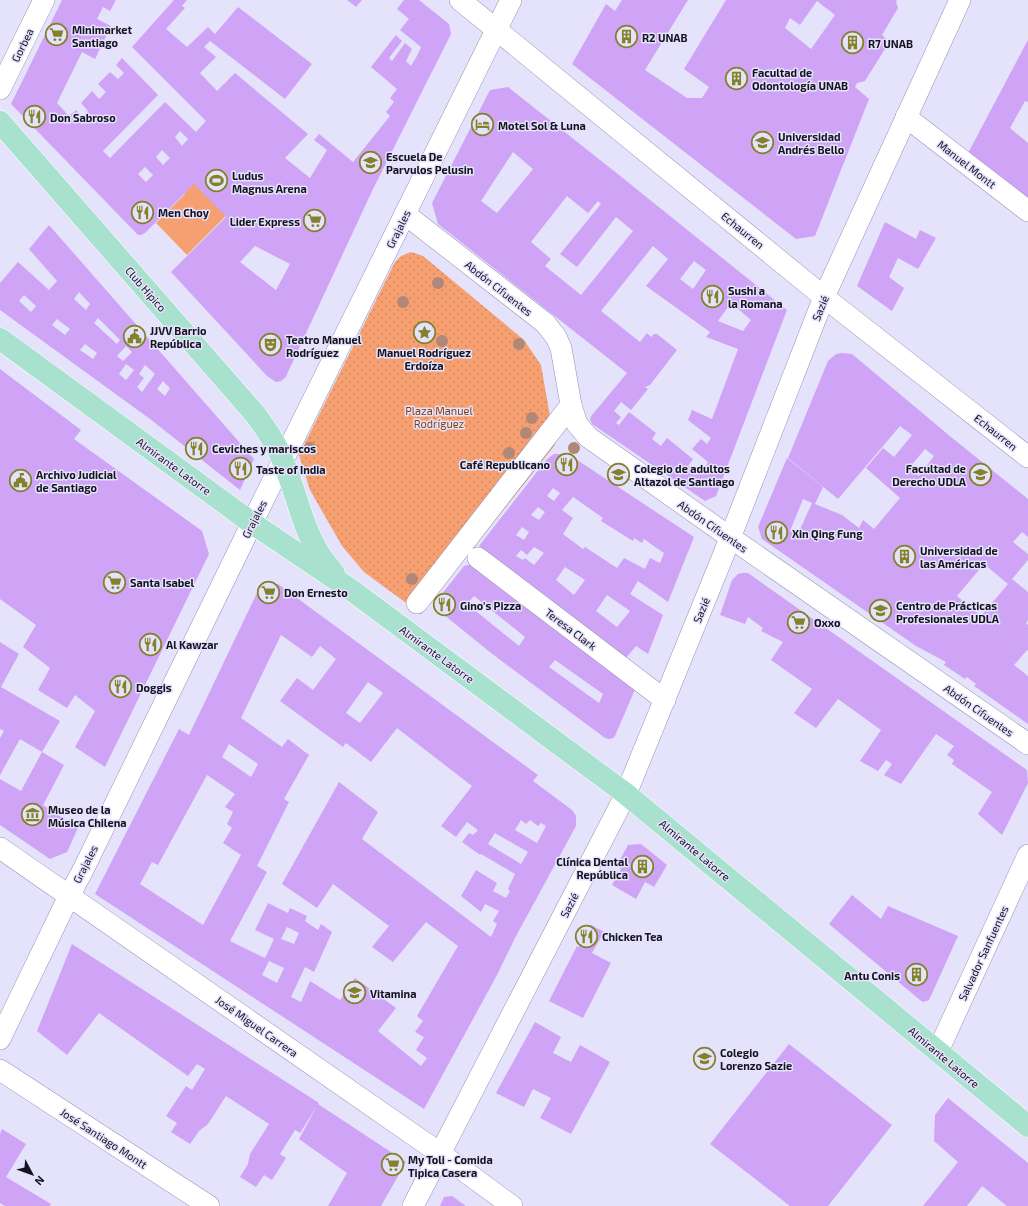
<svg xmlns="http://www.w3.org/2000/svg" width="1028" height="1206" font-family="'Exo 2',sans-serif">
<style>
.green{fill:#f69f70}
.park{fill:url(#park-dots)}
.building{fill:#cfa3f5;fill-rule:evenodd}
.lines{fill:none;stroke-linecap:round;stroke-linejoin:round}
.minor-casing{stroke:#9592b6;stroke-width:22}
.major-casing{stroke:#fff;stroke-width:23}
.minor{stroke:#fff;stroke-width:21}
.major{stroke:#a8e2ce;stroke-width:22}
.tree{fill:#af8879}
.labels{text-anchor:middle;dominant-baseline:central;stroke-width:3;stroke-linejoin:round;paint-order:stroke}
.poi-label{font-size:11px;font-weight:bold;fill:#151321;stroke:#e5e3fb;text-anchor:start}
.street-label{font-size:11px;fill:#151321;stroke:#e5e3fb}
.park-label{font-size:11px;fill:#823d0f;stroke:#e5e3fb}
</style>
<defs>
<pattern id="park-dots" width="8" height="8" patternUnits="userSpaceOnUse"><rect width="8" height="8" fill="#f69f70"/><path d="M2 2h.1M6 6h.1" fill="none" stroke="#d28861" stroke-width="1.8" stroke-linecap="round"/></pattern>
</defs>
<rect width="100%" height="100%" fill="#e5e3fb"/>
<!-- green -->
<polygon class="green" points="306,135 187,255 156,223 185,194 161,169"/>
<!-- park -->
<polygon class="park" points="411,252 423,256 524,340 541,365 555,445 421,614 364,572 342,546 310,490 299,455 395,262 401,256"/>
<!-- building -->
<g class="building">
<path d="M62,0H116L110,11L103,7L97,19L111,26L95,59L82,52L57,103L69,116L76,110L82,117L88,111L81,103L92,91L99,99L106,92L98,84L110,72L118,79L124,73L116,65L122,58L158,95L103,151L110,158L165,102L196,132L206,121L132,47L174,0H187L182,6L185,8L166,29L187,47L208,27L215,34L238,7L312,64L285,99L210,41L204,47L216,57L200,73L217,91L235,73L308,134L285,158L310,178L327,150L314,140L319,134L353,162L390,116L386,112L394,102L390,98L397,89L371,67L396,35L402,41L389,58L392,61L405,43L412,49L406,61L411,66L418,54L421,47L400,30L409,19L397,9L404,0H419L449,24L451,34L373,189L288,372L286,377L281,381L276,382L267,376L171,272L226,217L194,184L145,233L141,235H138L11,104ZM180,131L188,139L182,146L175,137ZM162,150L170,158L163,165L156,157ZM145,167L153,175L146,182L138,174ZM255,246L290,264L276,290L240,262Z"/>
<polygon points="347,0 362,0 356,7"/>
<path d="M622,0H688L645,70L687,98H702L709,87L684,69L726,0H897L896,2L898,8L882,35L889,41L888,44L865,81L857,83L855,87L869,99L815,236L796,239L572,64L606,4L615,11ZM817,1L835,15L811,49L785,28L790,18L800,25Z"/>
<polygon points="1028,40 1028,102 1025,101 1010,128 1028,143 1028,203 967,155"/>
<path d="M508,87L619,175L787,310L716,496L705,501L592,424L590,419L592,415L627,373L438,224L432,203L490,90ZM513,152L533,169L497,213L481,201ZM567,196L588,213L598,201L601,204L560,254L577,267L616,217L633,231L581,295L545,266L551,259L531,242ZM653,246L668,259L646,286L710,332L706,337L738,349L712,419L692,410L688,420L711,438L707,444L701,439L692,449L708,462L703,472L696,467L694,471L688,466L693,459L667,438L661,446L652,439L656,433L629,412L619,425L616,423L621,417L614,411L621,402L631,410L648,389L645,387L650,385L677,350L657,334H654L651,337L647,333L640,342L601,311ZM694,261L706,270L693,289L680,279ZM731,303L751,320L743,331L718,321Z"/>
<polygon points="885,222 916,239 920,230 936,238 918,269 898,258 889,277 904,288 892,311 857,286"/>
<path d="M49,225L254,459L240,490L150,419L0,310V283L18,262L49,290L57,281L29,249ZM79,292L90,304L86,310L74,299ZM24,295L36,306L31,312L19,301ZM98,318L120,340L117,344L94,323ZM57,319L70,329L65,335L52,325ZM85,344L97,353L93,359L80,350ZM126,346L132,352L123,361L117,356ZM126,364L134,370L126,380L119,374ZM145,365L155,374L142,392L137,387L144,378L139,374ZM163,381L170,388L165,396L157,389Z"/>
<path d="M842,353L852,354L951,437L1028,499V537L1022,532L1013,542L1028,554V560L1012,579L1028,592V620L1026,623L1028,625V651L1027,650L1014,665L1028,676V724L974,686L976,684L967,677L965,679L944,665L946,662L916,646L762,539L758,527L787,458L823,487L815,504L842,515L859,528L863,520L874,529L900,498L866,468L883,448L894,457L912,435L900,426L838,499L788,458L828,361L836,354ZM925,449L934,456L919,476L909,468ZM803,499L812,503L797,536L790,531ZM984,564L1008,584L981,616L957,596Z"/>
<polygon points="0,369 81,430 74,439 202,531 209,554 105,767 75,747 95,711 75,695 67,708 38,690 50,668 23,647 36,625 0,599"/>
<path d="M554,454H565L571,456L694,537L668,602L638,581L630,594L663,615L648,654L636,646L626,658L479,546L547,459ZM553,488L560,493L554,501L547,496ZM573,497L603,518L601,521L633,541L634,538L642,543L644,539L655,547L664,553L660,563L650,558L645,569L624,558L617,568L585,547L583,549L563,534L573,518L562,510ZM538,507L545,512L539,520L531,515ZM522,527L529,532L524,540L516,535ZM534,547L544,553L534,565L525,558L523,560L516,556L521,550L527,555ZM565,567L585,580L574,595L556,580ZM607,595L630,611L617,627L596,611Z"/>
<path d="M473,564L636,687L615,736L613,738L609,739L605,738L491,653L438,610L437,600L464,566ZM474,596L525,637L519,646L467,604ZM555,660L603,694L599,703L549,667Z"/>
<polygon points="742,573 748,573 1027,770 1028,783 1002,835 978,814 992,792 952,764 954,760 947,755 954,746 936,734 901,784 884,775 892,764 886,760 878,771 860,761 881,730 838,699 816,728 794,713 812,689 771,660 783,642 761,631 763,628 748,617 745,624 720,615 732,580 738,574"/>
<path d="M278,584L538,775L533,781L572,810L576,816V826L515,938L497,975L424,1109L95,894L179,729L189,735L257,593L263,586ZM281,635L312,657L320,646L336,659L313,690L297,678L280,701L343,747L346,743L371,762L397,728L472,786L441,826L456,837L467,822L478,830L473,835L469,833L462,842L480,855L481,854L515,874L508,889L510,891L506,898L493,891L497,883L476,870L461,896L481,912L485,904L499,911L493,921L497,924L491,937L362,839L378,812L339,782L282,884L317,908L333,884L389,926L372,947L393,962L426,922L458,946L417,1016L423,1021L415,1032L424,1037L416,1050L427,1058L421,1066L378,1031L396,1008L355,978L340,1000L310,981L301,1002L291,997L305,967L314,972L332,932L321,924L318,930L305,921L307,916L290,908L288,913L268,903L255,930L274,939L265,958L230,941L267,872L257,866L289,802L284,799L309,755L288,739L282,747L241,718ZM368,682L383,693L360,723L346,713ZM229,744L258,764L251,777L222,757ZM207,775L235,794L225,807L233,812L227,824L232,828L223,843L241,855L203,925L140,884L152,862L158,865ZM521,820L526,824L530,820L538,826L541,823L546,826L537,843L515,830ZM495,833L528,852L521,864L488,844ZM287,927L299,933L294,944L281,939ZM269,961L284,968L277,983L262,975Z"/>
<polygon points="0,642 19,654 1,687 60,721 42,752 20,739 0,775 0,738 4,731 0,729"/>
<polygon points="42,752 64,765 43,805 78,828 67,852 50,859 0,825 0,779 21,791"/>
<polygon points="641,844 667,865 654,887 645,882 636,899 612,885 621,869 617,865 628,845"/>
<polygon points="852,895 881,919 888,906 958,936 929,1000 923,1002 920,1000 829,924"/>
<polygon points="591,925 604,932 592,953 611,963 583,1018 549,1001 577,946 579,947"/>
<polygon points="72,944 319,1103 318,1104 406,1162 381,1206 328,1206 347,1173 299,1139 317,1106 300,1133 295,1130 280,1154 286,1158 272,1180 264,1175 256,1187 240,1177 248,1164 250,1154 269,1124 226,1096 208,1124 199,1131 190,1144 171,1132 177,1123 166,1116 186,1086 192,1090 205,1069 197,1064 188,1076 99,1013 67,1055 37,1031"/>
<polygon points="535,1022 561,1037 553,1053 571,1062 580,1045 610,1062 571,1134 540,1118 551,1098 533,1089 524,1107 496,1093"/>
<polygon points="789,1044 892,1125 828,1206 790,1206 710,1144"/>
<polygon points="948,1098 1028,1163 1028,1206 1007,1206 982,1186 967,1206 923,1206 958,1162 934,1141 935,1115"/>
<polygon points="2,1129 26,1144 6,1177 51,1204 50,1206 5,1206 0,1203 0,1134"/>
<polygon points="452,1196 466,1206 440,1206 444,1197"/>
</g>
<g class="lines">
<defs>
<g id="minor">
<polyline points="460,0 824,297 1028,457"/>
<polyline points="0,89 44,0"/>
<polyline points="906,117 1028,211"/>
<polyline points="405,214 545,323 556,337 561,348 571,405 577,424 588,437 731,538 1028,744"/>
<polyline points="478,558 665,700"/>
<polyline points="417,603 571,405"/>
<polyline points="0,848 441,1154 512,1206"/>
<polyline points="0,1039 69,896 83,870 252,523 511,0"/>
<polyline points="938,1051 1028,855"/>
<polyline points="0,1070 209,1206"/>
<polyline points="413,1206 626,794 723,556 824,297 960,0"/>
</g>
<g id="major">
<path d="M0,122L255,414C266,429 276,443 283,461C300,501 303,540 334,573"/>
<polyline points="0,339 252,523 350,589 626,794 1028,1126"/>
</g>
</defs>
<!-- minor casing -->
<use href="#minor" class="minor-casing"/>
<!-- major casing -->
<use href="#major" class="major-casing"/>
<!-- minor -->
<use href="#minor" class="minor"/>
<!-- major -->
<use href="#major" class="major"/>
</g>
<!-- trees -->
<g class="tree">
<circle cx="438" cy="283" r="6"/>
<circle cx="403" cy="302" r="6"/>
<circle cx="442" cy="341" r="6"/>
<circle cx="519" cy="344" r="6"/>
<circle cx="532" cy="418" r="6"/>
<circle cx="526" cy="433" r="6"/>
<circle cx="310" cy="448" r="6"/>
<circle cx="574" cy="448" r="6"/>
<circle cx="509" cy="453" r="6"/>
<circle cx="412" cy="579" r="6"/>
</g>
<!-- icons -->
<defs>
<symbol id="supermarket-ring" viewBox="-11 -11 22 22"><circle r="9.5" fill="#e5e3fb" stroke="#83812a" stroke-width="1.5"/><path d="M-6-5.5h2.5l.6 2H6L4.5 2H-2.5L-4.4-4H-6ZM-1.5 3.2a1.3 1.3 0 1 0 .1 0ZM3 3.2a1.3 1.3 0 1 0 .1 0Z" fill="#83812a"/></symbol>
<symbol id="building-ring" viewBox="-11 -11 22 22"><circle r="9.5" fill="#e5e3fb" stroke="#83812a" stroke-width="1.5"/><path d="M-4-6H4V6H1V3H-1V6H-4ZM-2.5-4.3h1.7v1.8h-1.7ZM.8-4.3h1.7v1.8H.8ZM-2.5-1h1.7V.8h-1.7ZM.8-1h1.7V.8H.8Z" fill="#83812a"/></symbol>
<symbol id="restaurant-ring" viewBox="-11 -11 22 22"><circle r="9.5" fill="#e5e3fb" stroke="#83812a" stroke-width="1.5"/><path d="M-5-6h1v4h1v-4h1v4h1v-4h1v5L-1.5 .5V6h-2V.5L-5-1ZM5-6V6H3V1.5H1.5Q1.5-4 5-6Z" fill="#83812a"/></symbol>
<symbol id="hotel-ring" viewBox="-11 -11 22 22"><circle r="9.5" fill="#e5e3fb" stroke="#83812a" stroke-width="1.5"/><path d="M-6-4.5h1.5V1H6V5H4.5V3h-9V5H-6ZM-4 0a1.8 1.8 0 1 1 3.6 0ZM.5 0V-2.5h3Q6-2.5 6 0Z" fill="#83812a"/></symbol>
<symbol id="university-ring" viewBox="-11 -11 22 22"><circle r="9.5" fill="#e5e3fb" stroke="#83812a" stroke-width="1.5"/><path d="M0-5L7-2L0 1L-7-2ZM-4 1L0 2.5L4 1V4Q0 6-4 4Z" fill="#83812a"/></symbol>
<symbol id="school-ring" viewBox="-11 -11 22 22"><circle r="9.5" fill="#e5e3fb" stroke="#83812a" stroke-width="1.5"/><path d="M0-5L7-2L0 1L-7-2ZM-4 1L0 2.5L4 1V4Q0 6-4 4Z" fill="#83812a"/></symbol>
<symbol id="stadium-ring" viewBox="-11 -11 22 22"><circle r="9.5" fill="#e5e3fb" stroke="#83812a" stroke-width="1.5"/><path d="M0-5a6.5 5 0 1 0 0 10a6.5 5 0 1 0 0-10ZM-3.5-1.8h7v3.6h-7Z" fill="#83812a"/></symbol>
<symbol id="sight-ring" viewBox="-11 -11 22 22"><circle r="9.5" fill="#e5e3fb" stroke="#83812a" stroke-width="1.5"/><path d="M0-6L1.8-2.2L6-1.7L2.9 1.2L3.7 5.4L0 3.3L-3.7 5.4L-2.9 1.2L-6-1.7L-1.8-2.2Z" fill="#83812a"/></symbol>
<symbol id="civic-ring" viewBox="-11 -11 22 22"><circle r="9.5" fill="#e5e3fb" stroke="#83812a" stroke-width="1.5"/><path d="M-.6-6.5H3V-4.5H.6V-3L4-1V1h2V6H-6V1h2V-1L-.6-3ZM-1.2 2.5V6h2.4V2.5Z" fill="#83812a"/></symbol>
<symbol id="theatre-ring" viewBox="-11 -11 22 22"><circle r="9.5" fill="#e5e3fb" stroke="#83812a" stroke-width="1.5"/><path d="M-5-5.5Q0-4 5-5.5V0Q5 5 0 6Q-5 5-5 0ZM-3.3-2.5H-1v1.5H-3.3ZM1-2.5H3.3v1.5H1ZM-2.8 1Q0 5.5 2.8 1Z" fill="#83812a"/></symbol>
<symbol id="museum-ring" viewBox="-11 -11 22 22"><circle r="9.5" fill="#e5e3fb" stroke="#83812a" stroke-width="1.5"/><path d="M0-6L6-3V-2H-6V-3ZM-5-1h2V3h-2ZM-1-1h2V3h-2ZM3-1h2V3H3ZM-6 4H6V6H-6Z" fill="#83812a"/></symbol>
</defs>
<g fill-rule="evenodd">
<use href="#supermarket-ring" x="44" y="22" width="25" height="25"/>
<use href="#building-ring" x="614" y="24" width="25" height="25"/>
<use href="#building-ring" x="840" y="30" width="25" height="25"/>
<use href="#building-ring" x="724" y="66" width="25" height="25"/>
<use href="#restaurant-ring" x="22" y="104" width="25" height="25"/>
<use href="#hotel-ring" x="470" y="112" width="25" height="25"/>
<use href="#university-ring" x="750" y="130" width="25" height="25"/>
<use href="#school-ring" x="358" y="150" width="25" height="25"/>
<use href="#stadium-ring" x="204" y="168" width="25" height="25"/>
<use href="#restaurant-ring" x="130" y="200" width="25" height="25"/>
<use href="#supermarket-ring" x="302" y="208" width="25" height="25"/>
<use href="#restaurant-ring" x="700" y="284" width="25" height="25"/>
<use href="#sight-ring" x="412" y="320" width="25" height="25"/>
<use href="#civic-ring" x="122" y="324" width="25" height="25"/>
<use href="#theatre-ring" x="258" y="332" width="25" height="25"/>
<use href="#restaurant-ring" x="184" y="436" width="25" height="25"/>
<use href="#restaurant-ring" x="554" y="452" width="25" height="25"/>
<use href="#restaurant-ring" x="228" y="456" width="25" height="25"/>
<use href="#school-ring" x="606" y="462" width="25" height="25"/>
<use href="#university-ring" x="968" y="462" width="25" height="25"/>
<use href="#civic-ring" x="8" y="468" width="25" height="25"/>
<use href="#restaurant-ring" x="764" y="520" width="25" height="25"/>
<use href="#building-ring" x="892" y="544" width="25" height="25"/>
<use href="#supermarket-ring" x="102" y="570" width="25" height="25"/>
<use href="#supermarket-ring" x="256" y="580" width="25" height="25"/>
<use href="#restaurant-ring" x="432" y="592" width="25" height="25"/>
<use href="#university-ring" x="868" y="598" width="25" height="25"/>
<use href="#supermarket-ring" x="786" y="610" width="25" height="25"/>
<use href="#restaurant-ring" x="138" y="632" width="25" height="25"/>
<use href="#restaurant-ring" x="108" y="674" width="25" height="25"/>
<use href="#museum-ring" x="20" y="802" width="25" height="25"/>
<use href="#building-ring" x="630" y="854" width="25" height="25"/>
<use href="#restaurant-ring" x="574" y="924" width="25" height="25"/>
<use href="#building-ring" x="904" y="962" width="25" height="25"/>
<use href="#school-ring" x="342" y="980" width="25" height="25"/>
<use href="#school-ring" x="692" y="1046" width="25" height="25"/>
<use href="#supermarket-ring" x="380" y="1152" width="25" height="25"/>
</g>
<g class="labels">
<!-- poi labels -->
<g class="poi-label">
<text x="72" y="29">Minimarket<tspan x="72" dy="13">Santiago</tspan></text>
<text x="642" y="37">R2 UNAB</text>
<text x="868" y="43">R7 UNAB</text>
<text x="752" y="72">Facultad de<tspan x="752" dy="13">Odontología UNAB</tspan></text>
<text x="50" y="117">Don Sabroso</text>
<text x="498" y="125">Motel Sol &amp; Luna</text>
<text x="778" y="136">Universidad<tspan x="778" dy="13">Andrés Bello</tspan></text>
<text x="386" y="156">Escuela De<tspan x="386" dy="13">Parvulos Pelusin</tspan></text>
<text x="232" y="175">Ludus<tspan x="232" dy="13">Magnus Arena</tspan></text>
<text x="158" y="212">Men Choy</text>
<text x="300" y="221" text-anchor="end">Lider Express</text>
<text x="728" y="290">Sushi a<tspan x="728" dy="13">la Romana</tspan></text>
<text x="150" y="330">JJVV Barrio<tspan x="150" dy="13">República</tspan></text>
<text x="286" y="339">Teatro Manuel<tspan x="286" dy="13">Rodríguez</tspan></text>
<text x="424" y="352" text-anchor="middle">Manuel Rodríguez<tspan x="424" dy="13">Erdoíza</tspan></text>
<text x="212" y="448">Ceviches y mariscos</text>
<text x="550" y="464" text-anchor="end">Café Republicano</text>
<text x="634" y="468">Colegio de adultos<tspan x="634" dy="13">Altazol de Santiago</tspan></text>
<text x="966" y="468" text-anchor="end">Facultad de<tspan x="966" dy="13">Derecho UDLA</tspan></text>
<text x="256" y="469">Taste of India</text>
<text x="36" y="474">Archivo Judicial<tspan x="36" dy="13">de Santiago</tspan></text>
<text x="792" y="533">Xin Qing Fung</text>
<text x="920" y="550">Universidad de<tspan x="920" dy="13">las Américas</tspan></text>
<text x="130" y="582">Santa Isabel</text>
<text x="284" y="592">Don Ernesto</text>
<text x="460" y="605">Gino's Pizza</text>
<text x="896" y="605">Centro de Prácticas<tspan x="896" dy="13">Profesionales UDLA</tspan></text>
<text x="814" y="622">Oxxo</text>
<text x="166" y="644">Al Kawzar</text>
<text x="136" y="687">Doggis</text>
<text x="48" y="809">Museo de la<tspan x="48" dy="13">Música Chilena</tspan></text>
<text x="628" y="861" text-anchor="end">Clínica Dental<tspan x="628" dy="13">República</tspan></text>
<text x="602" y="936">Chicken Tea</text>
<text x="900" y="975" text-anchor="end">Antu Conis</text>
<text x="370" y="993">Vitamina</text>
<text x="720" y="1052">Colegio<tspan x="720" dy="13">Lorenzo Sazie</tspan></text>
<text x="408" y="1159">My Toli - Comida<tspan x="408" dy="13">Tipica Casera</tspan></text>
</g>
<!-- street labels -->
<g class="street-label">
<text transform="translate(22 45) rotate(-64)">Gorbea</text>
<text transform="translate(967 164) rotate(38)">Manuel Montt</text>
<text transform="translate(398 229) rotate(-64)">Grajales</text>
<text transform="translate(743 230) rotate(39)">Echaurren</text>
<text transform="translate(499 288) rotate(38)">Abdón Cifuentes</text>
<text transform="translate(146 289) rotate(49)">Club Hípico</text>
<text transform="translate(820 308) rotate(-68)">Sazié</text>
<text transform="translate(996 432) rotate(38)">Echaurren</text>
<text transform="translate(174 466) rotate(36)">Almirante Latorre</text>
<text transform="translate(254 519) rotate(-63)">Grajales</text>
<text transform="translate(713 526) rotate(35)">Abdón Cifuentes</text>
<text transform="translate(701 610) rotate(-68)">Sazié</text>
<text transform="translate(571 629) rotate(37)">Teresa Clark</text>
<text transform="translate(437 654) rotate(36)">Almirante Latorre</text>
<text transform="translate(979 710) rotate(35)">Abdón Cifuentes</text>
<text transform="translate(695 850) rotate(40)">Almirante Latorre</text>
<text transform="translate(85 864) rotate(-63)">Grajales</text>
<text transform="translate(569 905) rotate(-63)">Sazié</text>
<text transform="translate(983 953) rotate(-65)">Salvador Sanfuentes</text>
<text transform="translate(257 1026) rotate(35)">José Miguel Carrera</text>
<text transform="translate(944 1057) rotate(40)">Almirante Latorre</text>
<text transform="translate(104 1138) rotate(33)">José Santiago Montt</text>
</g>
<!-- park labels -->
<g class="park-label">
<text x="439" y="410">Plaza Manuel<tspan x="439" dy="13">Rodríguez</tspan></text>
</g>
</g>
<!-- north arrow -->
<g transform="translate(32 1174) rotate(131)" stroke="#e5e3fb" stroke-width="3" paint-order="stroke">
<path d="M0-3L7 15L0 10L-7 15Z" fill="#151321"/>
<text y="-6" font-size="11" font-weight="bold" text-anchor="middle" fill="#151321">N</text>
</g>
</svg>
